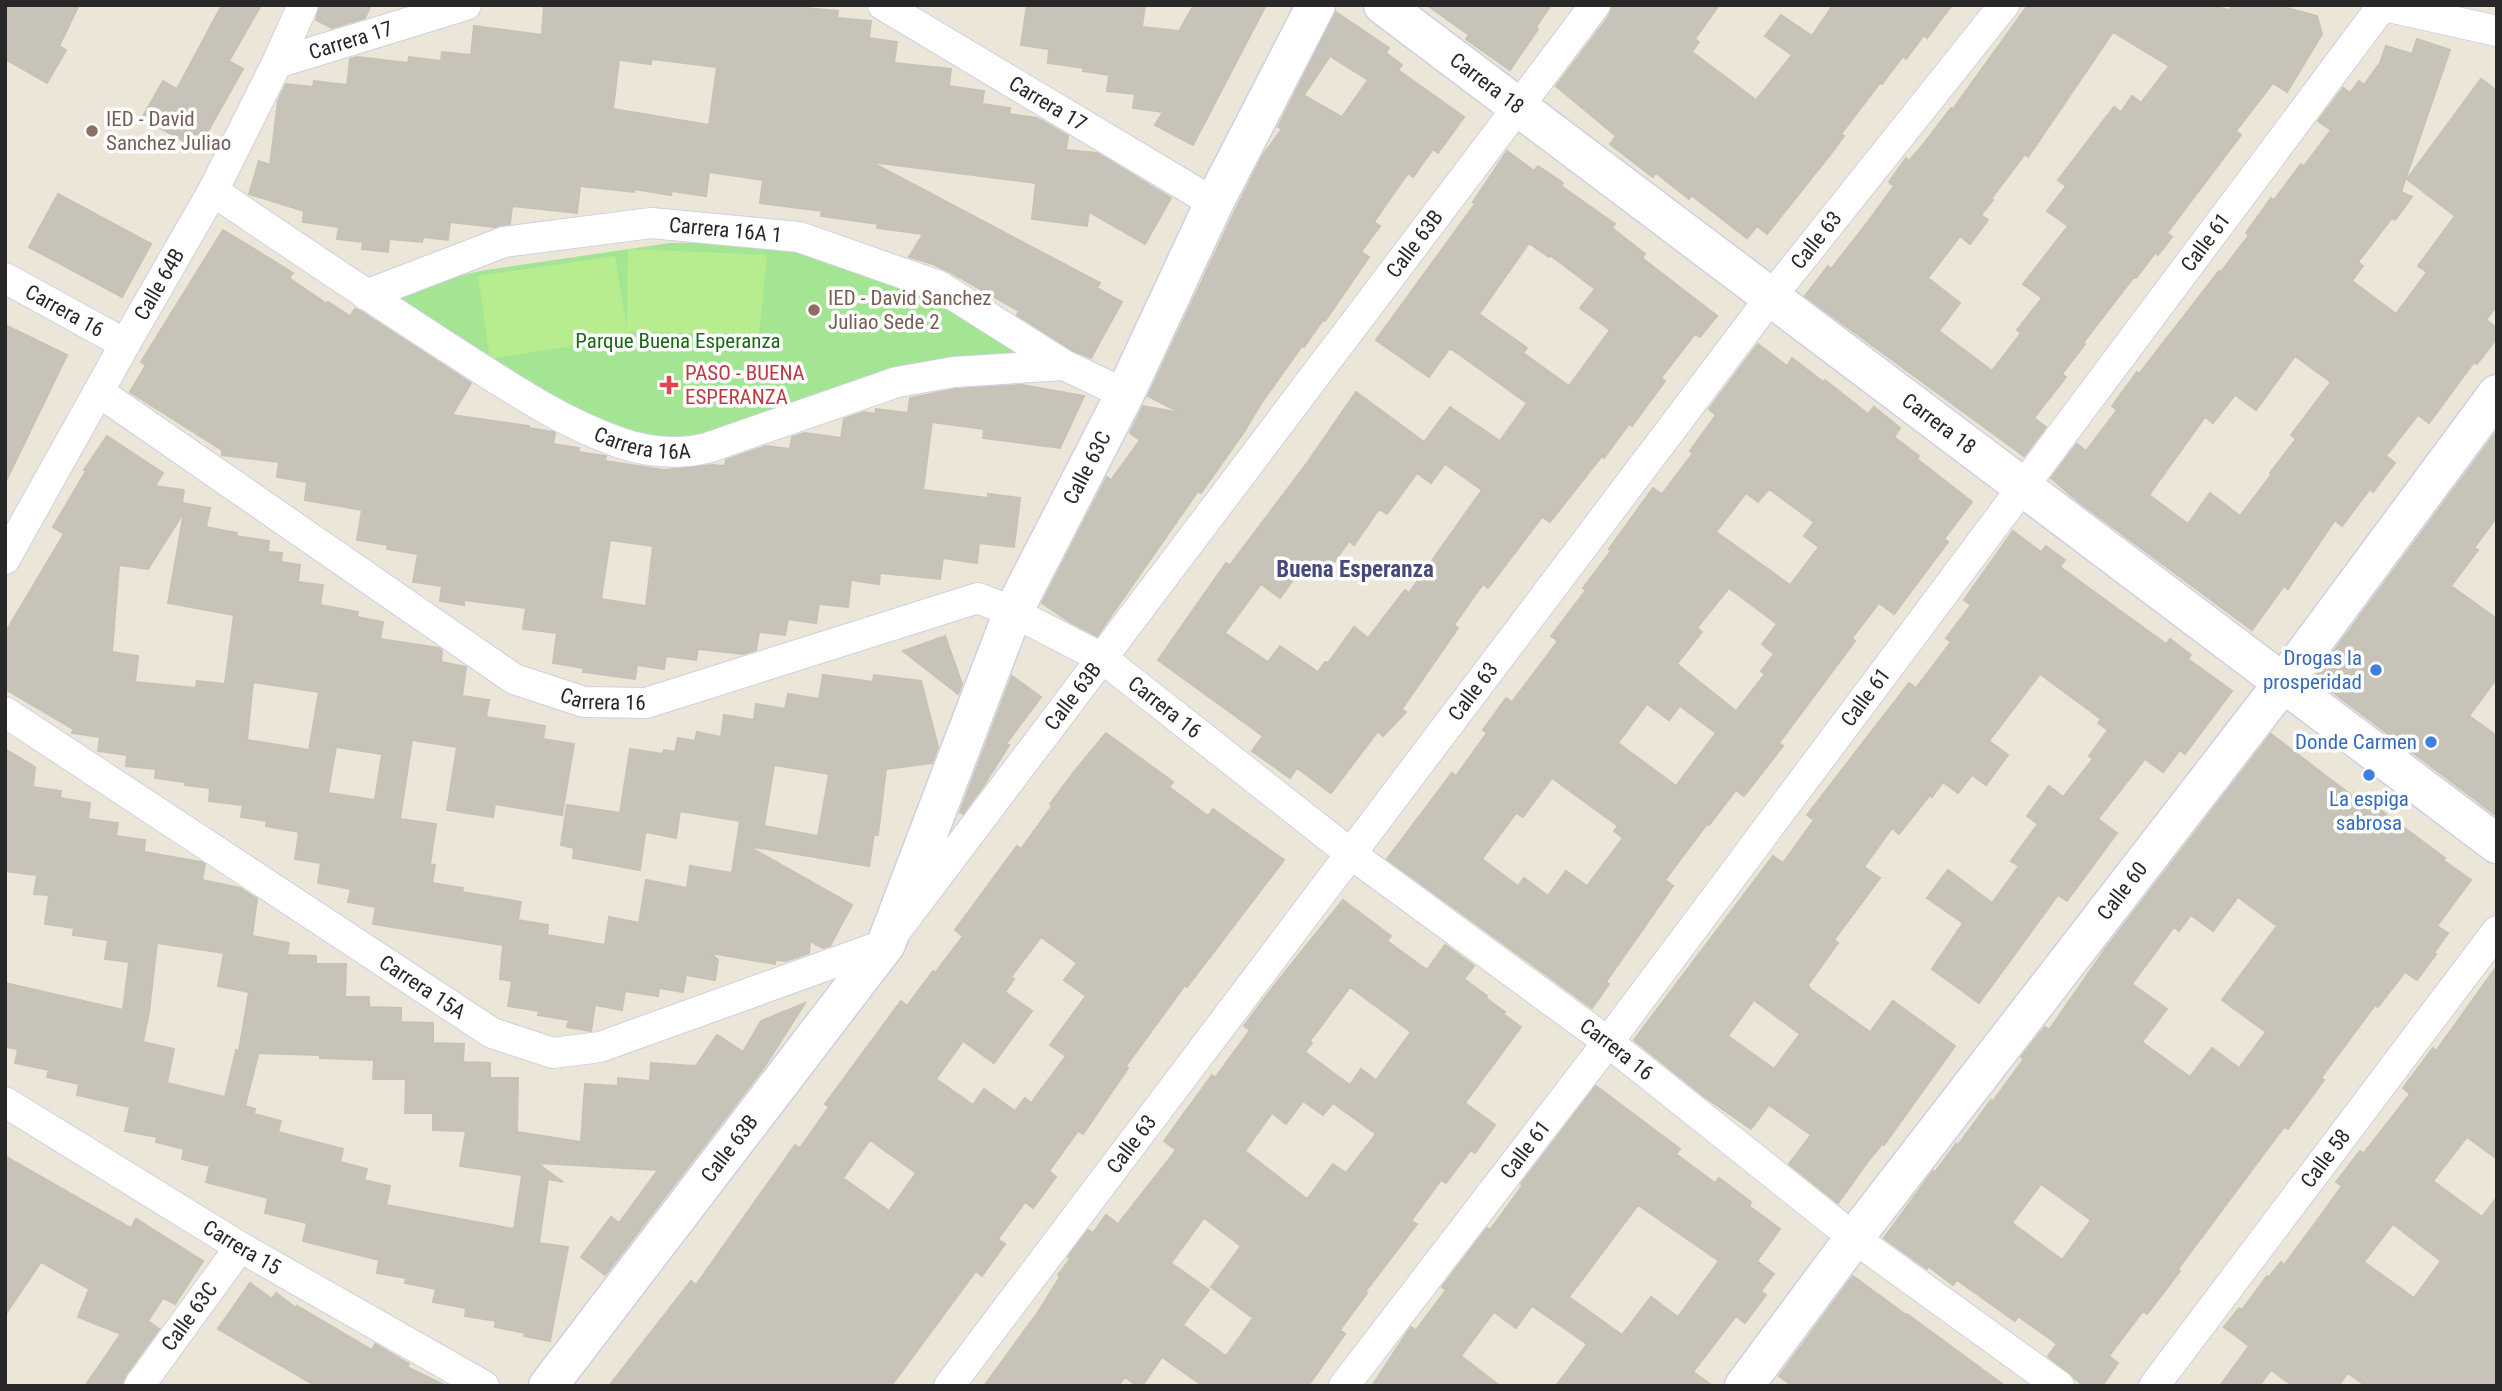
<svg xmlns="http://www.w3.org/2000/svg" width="2502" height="1391" font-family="'Roboto Condensed',sans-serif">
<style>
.green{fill:#a3e593}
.pitch{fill:#b7ed8e}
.building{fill:#c7c3b9;stroke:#c7c3b3;stroke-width:2;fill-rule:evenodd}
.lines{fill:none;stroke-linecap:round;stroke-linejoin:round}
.minor-casing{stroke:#cecfe2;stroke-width:32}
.tertiary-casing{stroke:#cecfe2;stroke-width:41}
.minor{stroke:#fff;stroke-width:30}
.tertiary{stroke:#fff;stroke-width:38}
.education-dot{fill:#8d6e63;stroke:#fff;stroke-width:2.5}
.health-dot{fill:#e0444e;stroke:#fff;stroke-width:2.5}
.shop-dot{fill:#3f7fe0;stroke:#fff;stroke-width:2.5}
.labels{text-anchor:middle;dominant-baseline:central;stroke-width:7;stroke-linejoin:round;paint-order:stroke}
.street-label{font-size:21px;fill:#282828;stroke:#fff}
.education-label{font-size:21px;fill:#785e54;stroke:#fff;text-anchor:start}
.park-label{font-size:21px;fill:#1c6816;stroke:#fff}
.health-label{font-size:21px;fill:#be3a42;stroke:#fff;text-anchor:start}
.shop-label{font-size:21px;fill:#366cbe;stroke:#fff;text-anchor:end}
.neighbourhood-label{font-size:23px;font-weight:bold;fill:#47497b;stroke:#fff}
</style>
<rect width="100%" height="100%" fill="#ece6d9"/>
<!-- green -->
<polygon class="green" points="670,243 776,243 892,272 1028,356 708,437 664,440 621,431 534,396 382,294 480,271"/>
<!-- pitch -->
<polygon class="pitch" points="628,249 767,255 759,334 628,332 628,337 490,359 478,276 615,256 627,328"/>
<!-- building -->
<g class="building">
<polygon points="5,5 79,5 59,46 66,50 47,83 5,59"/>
<polygon points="222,5 261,5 229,61 243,69 198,149 142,118 163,81 177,89"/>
<polygon points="320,5 371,5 365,18 332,28 316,20"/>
<path d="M544,5H806V8L838,11L837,18L871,21L869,38L897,42L894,63L951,69L949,86L984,91L982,104L1010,108L1009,114L1037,118L1068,136L1066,150L1097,153L1171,198L1145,244L1089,212L1087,226L1032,219L1036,183L871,162L1100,283L1097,288L1122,302L1091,358L1072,350L1017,315L1019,311L948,271L933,264L909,257L923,234L877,228L878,224L821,216L822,211L760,203L763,180L709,172L706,196L672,191L671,195L634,189V192L580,186L577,213L512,206L510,224L494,227L450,222L448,240L423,237L422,242L389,239L388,252L362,249L363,242L337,239L339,227L303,222L304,211L249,194L259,161L270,165L278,101L286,84L313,87L314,81L347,85L350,59L357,57L408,63L409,57L441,61L442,52L471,55L474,26L542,35ZM651,59L717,67L709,125L613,109L619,60L651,64Z"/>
<polygon points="1027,5 1145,5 1142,27 1179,31 1194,5 1266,5 1193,145 1155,125 1163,112 1133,108 1135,94 1107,91 1109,75 1083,71 1084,68 1048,63 1049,49 1021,45"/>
<polygon points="1427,5 1551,5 1536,27 1538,29 1510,70 1466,39 1469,35"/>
<polygon points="1613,5 1719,5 1695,39 1699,42 1692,52 1756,100 1792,55 1765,36 1781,15 1812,36 1833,5 1952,5 1927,38 1924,35 1906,59 1903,56 1882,84 1880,83 1841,134 1844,136 1830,155 1767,234 1757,226 1747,238 1691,195 1689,199 1656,173 1653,177 1610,144 1616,136 1556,86 1609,16"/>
<path d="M2028,5H2207L2230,10L2232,5H2276L2317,16L2322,34L2287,92L2273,83L2236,131L2241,135L2167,233L2172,237L2158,255L2155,253L2136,278L2134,277L2083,343L2085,344L2062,374L2066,377L2034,418L2046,427L2024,456L1805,296L1828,266L1831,269L1867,223L1894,186L1889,182L1906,158L1909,161L1922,146L1951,108L1953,109ZM2113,32L2169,66L2141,103L2132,96L2121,112L2114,107L2058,180L2066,186L2047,211L2068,226L2023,284L2042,298L2017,330L2021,333L1992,371L1939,331L1960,303L1928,278L1960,236L1970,244L1988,220L1981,215L1993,200L1991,199L2025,154L2028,157Z"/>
<polygon points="1336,12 1389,48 1386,53 1402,65 1398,70 1464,117 1438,153 1433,149 1413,177 1408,173 1374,222 1380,226 1361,252 1369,257 1325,321 1323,320 1304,347 1302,346 1260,405 1244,432 1201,493 1198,491 1097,636 1068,621 1042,603 1107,477 1111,480 1140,440 1130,433 1143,406 1181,413 1148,396 1234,213 1263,155 1282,129 1278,127 1296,91 1342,117 1368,80 1330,56 1304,95 1296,91"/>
<path d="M2417,39L2450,50L2401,192L2412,197L2395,220L2392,218L2358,262L2363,266L2352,281L2396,314L2427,272L2418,266L2455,216L2407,179L2481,79L2497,91V305L2486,320L2497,328V338L2477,364L2474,362L2429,423L2418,415L2386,456L2395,463L2373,492L2370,489L2342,526L2335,520L2288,589L2284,586L2252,630L2079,502L2051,478L2077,444L2086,451L2117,410L2112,406L2137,372L2139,374L2219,271L2221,272L2249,235L2246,233L2271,198L2274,200L2301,164L2304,166L2331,130L2318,121L2343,88L2350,93L2359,81L2364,85L2380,63L2386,46L2412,54ZM2295,356L2331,382L2291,435L2296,439L2270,473L2272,474L2240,516L2210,493L2188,524L2149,495L2205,417L2213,423L2235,395L2256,410Z"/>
<path d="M1507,151L1534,171L1538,166L1563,183L1561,186L1615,224L1612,228L1645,254L1642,258L1717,316L1700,337L1695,334L1661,378L1665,381L1632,426L1629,424L1604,458L1602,456L1550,522L1542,517L1488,588L1483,584L1454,625L1458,628L1402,709L1406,712L1383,736L1378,731L1331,793L1297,768L1290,778L1252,751L1263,736L1158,660L1226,563L1230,565L1307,463L1356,392L1424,442L1450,407L1500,441L1527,403L1453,350L1449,349L1429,377L1376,340L1475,204L1473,202ZM1529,243L1549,257L1550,255L1595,289L1580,308L1610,330L1569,386L1523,353L1527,348L1479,314ZM1445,464L1482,490L1409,593L1405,590L1368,638L1354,627L1328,663L1325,662L1318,672L1280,646L1268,662L1225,633L1261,584L1280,598L1306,562L1325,575L1349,541L1354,545L1379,509L1387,514L1417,473L1431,483Z"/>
<polygon points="58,194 151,244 122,297 29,247"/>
<path d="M223,230L293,273L289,278L327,304L328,302L350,316L355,309L360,311L471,383L452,415L529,426V428L553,432L555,433L553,444L579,448L578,452L606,456L605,461L664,470L713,465L725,466L726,460L766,446L790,449L792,437L805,433L841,438L844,419L864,412L875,414L876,409L908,413L910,398L956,389L1022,385L1084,396L1060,448L983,438L984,429L932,422L923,490L988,498V494L1020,498L1014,547L979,543L977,563L943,558L940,579L880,573L879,584L851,580L848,607L819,604L816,623L788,619L785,635L759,632L756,650L743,654L698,649L696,660L666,656L664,669L637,665L635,679L583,672L584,668L553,663L557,633L523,629L526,608L464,600V605L440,601L442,586L413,582L418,554L387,549L388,545L357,540L362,510L305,500L307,482L277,477L279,462L222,455V450L130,392L146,365L141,362ZM610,540L653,546L646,606L601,599Z"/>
<polygon points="5,325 67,355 5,483"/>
<path d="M1758,344L1787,366L1792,358L1823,382L1825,380L1868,414L1874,407L1900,428L1894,437L1919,456L1917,459L1972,502L1944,539L1948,542L1894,614L1879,603L1852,638L1855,641L1779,743L1783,746L1744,796L1736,790L1709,825L1707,824L1665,880L1673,886L1606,982L1609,984L1592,1008L1387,859L1452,773L1456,776L1487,733L1483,730L1506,698L1512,702L1558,641L1551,636L1586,590L1583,588L1611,551L1609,549L1653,488L1662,494L1693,453L1690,451L1716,415L1709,409ZM1769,489L1814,522L1804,536L1819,547L1790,585L1716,532L1746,493L1758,502ZM1729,588L1777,624L1762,644L1774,654L1761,671L1765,674L1736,711L1677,664L1702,632L1697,628ZM1647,704L1669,720L1680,706L1716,733L1676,786L1618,743ZM1552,778L1618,826L1614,831L1623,838L1587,886L1566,871L1548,896L1524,878L1518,886L1482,859L1516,813L1523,817Z"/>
<polygon points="2497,431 2497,517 2474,548 2478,550 2451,586 2497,619 2497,678 2469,716 2497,736 2497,816 2314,678"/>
<path d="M107,436L163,473L155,486L184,490L182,503L210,508L206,527L237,533L236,536L269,541L268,552L282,553L281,562L300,565L298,582L323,585L320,605L358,612L357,617L383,622L380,639L439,648L442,651L441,662L466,667L462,696L489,700L486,717L545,726L543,739L574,744L562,815L495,804L493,817L447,810L457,747L412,740L400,819L436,824L430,864L435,865L432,883L463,888L462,892L521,902L518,920L548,925L547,935L605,945L609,917L639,923L646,880L687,888L690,866L732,873L740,821L680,811L676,838L647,832L645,834L640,870L573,858L574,848L561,845L567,805L620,813L630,749L663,754L664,750L675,752L678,738L695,741L697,732L721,737L724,715L754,720L756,704L785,709L788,694L819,699L823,675L873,682L874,675L921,681L938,747L932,763L886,769L878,835L874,834L869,866L748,846L852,905L830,946L823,948L810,941L809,953L786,961L775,960V964L710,953L718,960L715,980L686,975L683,992L659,988L658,996L625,991L622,1010L595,1005L591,1031L567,1027L569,1020L538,1015L539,1011L508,1006L512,981L500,979L503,945L373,924L376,907L348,902L351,889L318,883L321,863L295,859L299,832L266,826L267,821L241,817L243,805L209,801L210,788L185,785V782L155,778L156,769L126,766L127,755L98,751L100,737L72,733L73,729L5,689V633L64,534L53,527L86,471L84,470ZM184,512L168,603L234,615L225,684L197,681L196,688L135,682L138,656L112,652L119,565L148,569ZM253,682L319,692L309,750L247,740ZM336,747L382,754L375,800L328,793ZM774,765L829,774L818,836L764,826Z"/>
<path d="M2013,531L2041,552L2046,546L2065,560L2060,567L2166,644L2170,639L2191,655L2188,659L2232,691L2185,754L2180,750L2163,772L2145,759L2098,819L2117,833L2067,901L2058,895L1979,1003L1932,969L1963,923L1927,898L1948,870L1992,903L2019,866L2011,861L2038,824L2027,816L2049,786L2063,797L2093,759L2089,756L2108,730L2098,723L2101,719L2040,674L1989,741L2008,755L1986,785L1972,775L1958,793L1943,782L1932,797L1930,795L1899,834L1892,828L1864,867L1880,878L1834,940L1838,943L1808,985L1810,989L1870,1032L1893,1001L1955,1046L1884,1145L1882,1144L1869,1160L1838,1203L1789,1164L1811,1135L1769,1105L1751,1129L1705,1097L1634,1040L1773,856L1783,863L1814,820L1807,815L1885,714L1909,683L1916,688L1951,642L1946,638L1971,605L1964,600ZM1754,1000L1800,1034L1774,1069L1728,1036Z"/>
<polygon points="945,636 962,684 958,694 903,651"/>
<polygon points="1012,676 1041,697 1006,744 1009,745 984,785 963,814 960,812"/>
<path d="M1106,733L1173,782L1169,787L1208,816L1213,809L1284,860L1187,987L1185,985L1126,1066L1128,1068L1083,1134L1078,1131L1049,1171L1056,1177L1033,1208L1025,1202L998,1239L1005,1244L982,1276L976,1271L891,1386H609L691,1281L696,1285L795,1145L800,1148L829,1107L825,1104L901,1001L907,1006L933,971L935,973L963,936L955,930L1017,846L1021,849L1052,806L1050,804L1073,773ZM1041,937L1077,963L1064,980L1086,996L1050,1045L1066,1056L1031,1103L1025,1098L1015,1111L984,1089L973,1105L936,1079L963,1041L994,1063L1032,1011L1005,992L1014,979L1011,977ZM870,1140L916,1173L889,1211L843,1178Z"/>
<path d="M2271,734L2368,808L2371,803L2445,858L2443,860L2471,880L2437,926L2448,933L2434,953L2436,954L2417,980L2405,972L2378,1007L2375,1005L2321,1078L2324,1080L2288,1129L2284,1127L2178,1269L2180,1271L2147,1314L2143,1311L2109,1356L2118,1363L2102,1386H2084L2048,1356L2057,1344L2018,1316L2015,1321L1957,1280L1953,1285L1928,1266L1927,1269L1884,1238L1933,1171L1935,1172L1956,1144L1958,1145L1991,1100L1993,1101L2024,1059L2021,1057L2045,1027L2049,1030L2106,948ZM2238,897L2277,926L2222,1000L2266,1032L2239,1068L2212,1048L2190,1077L2142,1042L2167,1009L2132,984L2174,927L2179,931L2191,915L2213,931ZM2041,1184L2091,1220L2062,1260L2012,1223Z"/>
<path d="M5,749L35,767L33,787L61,791L60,798L90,803L88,819L118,823L116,836L145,840L144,852L201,862L205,864L202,880L240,888L257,899L252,936L289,943L287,955L316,956V964H346L345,997H369V1007L401,1008V1022L433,1023V1043L464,1044L463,1062L490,1063V1078H518L517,1132L581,1142L585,1084L618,1086V1078L650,1081L651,1063L696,1066L717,1035L743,1052L761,1021L805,1003L765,1066L605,1275L581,1257L611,1217L619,1223L658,1170L537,1163L563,1182L548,1179L539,1243L568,1247L550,1341L524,1336L525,1333L495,1327L496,1321L465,1316L466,1308L433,1302L436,1289L405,1283L406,1278L377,1273L379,1260L303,1241L307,1223L265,1213L268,1198L206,1182L210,1166L182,1159L184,1149L156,1142L157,1137L125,1131L130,1107L77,1095L79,1084L47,1077L49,1070L15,1063L18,1049L5,1047V983L123,1010L129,962L105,959L108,940L73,935L74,928L45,924L49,895L34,894L37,875L5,871ZM157,943L224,953L218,986L249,992L239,1051L236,1050L225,1097L167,1083L174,1049L143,1042L149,1012ZM250,1053L320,1055V1058L374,1060L373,1079H406L405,1113H433V1130L466,1131L460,1166L522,1175L514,1229L386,1205L390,1186L364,1180L367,1169L340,1162L343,1149L278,1132L281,1121L254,1114L255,1109L245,1106L258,1055Z"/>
<path d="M1343,900L1391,936L1387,941L1427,970L1445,945L1474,966L1464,979L1487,996L1486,998L1505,1012L1503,1014L1521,1027L1465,1103L1495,1125L1475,1153L1471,1150L1446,1183L1441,1180L1411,1221L1417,1224L1365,1292L1367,1293L1340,1330L1345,1334L1308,1386H1203L1162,1357L1142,1386H1137L1125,1377L1118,1386H984L1038,1312L1060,1277L1058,1275L1070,1259L1068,1257L1088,1230L1093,1233L1106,1215L1118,1224L1176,1150L1164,1141L1212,1075L1215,1078L1250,1030L1244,1026L1273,987ZM1350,987L1411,1032L1376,1080L1361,1069L1350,1085L1305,1052L1312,1043L1310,1041ZM1303,1101L1323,1115L1333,1103L1376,1134L1346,1173L1333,1164L1307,1199L1245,1151L1272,1113L1286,1124ZM1204,1218L1241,1246L1211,1287L1253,1318L1226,1356L1183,1325L1209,1290L1171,1263Z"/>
<path d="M2497,966V1159L2467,1137L2433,1181L2482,1217L2497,1197V1386H2366L2348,1373L2338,1386H2293L2271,1370L2259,1386H2220L2249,1346L2224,1327L2239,1308L2242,1310L2267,1276L2269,1277L2281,1262L2284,1265L2313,1226L2342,1186L2336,1182L2360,1151L2363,1154L2410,1094L2403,1088L2433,1048L2436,1051ZM2393,1224L2441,1261L2414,1298L2364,1262Z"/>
<path d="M1596,1086L1680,1149L1676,1154L1715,1183L1719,1178L1751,1202L1749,1206L1780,1229L1757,1261L1774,1274L1761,1291L1766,1295L1745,1323L1736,1316L1693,1372L1713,1386H1556L1587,1344L1532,1306L1516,1328L1494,1312L1461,1356L1500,1386H1372L1406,1334L1411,1327L1416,1330L1446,1290L1442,1287L1487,1228L1490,1230L1523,1185L1521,1184ZM1638,1205L1719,1261L1678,1317L1651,1297L1622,1335L1569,1297Z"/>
<polygon points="5,1156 131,1228 136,1219 203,1261 175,1304 163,1298 148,1321 159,1329 125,1376 122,1386 85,1386 121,1334 78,1317 89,1289 41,1262 5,1315"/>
<polygon points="1853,1276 1906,1315 1907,1314 2005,1386 1793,1386 1779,1376"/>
<polygon points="250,1283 272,1299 276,1293 296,1308 297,1306 372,1350 375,1344 409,1364 407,1367 446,1386 316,1386 218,1329"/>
</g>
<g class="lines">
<defs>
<g id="minor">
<path id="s1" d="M883,5L1214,203"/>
<polyline points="2380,5 2497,31"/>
<path id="s2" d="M277,63L466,5"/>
<path id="s3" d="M213,191C291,244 368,296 447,347C502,382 556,420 618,442C646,452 678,455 707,448L897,382L954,372L1064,365"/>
<path id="s4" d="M5,278L125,344"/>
<path id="s5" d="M366,295L504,242L651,223L799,237L939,286L1064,365L1125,394"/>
<path id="s6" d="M99,392L514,679L584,702L646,703L978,598L1013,612L1102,658L1351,854L1608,1042L1854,1238L2059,1386"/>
<path id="s7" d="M5,559L125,344L213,191L277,63L303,5"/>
<path id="s8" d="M5,712L492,1033L553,1053L600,1047L886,944L1595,5"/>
<path id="s9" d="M5,1102L240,1247L484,1386"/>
<path id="s10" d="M139,1386L240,1247"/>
<path id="s11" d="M949,1386L1771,297L2004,5"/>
<path id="s12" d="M1344,1386L1608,1042L2383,5"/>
<path id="s13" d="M2154,1386L2497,931"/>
</g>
<g id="tertiary">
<path id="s14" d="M1383,5L2497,844"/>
<path id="s15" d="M548,1386L886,944L1013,612L1125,394L1214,203L1316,5"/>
<path id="s16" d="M1744,1386L1854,1238L2283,683L2497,394"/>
</g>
</defs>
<!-- minor casing -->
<use href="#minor" class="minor-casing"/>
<!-- tertiary casing -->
<use href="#tertiary" class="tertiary-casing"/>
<!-- minor -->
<use href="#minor" class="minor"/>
<!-- tertiary -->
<use href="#tertiary" class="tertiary"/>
</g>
<!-- markers -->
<g class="education-dot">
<circle cx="92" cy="131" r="7"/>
<circle cx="814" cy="310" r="7"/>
</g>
<path class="health-dot" d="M665.5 374.5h7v7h7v7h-7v7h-7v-7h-7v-7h7z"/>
<g class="shop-dot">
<circle cx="2376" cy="670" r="7"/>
<circle cx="2431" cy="742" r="7"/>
<circle cx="2369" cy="775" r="7"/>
</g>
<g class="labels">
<!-- street labels -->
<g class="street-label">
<text stroke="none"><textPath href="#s2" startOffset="77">Carrera 17</textPath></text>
<text stroke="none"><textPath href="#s14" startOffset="130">Carrera 18</textPath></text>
<text stroke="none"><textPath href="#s1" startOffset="192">Carrera 17</textPath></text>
<text stroke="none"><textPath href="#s5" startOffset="371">Carrera 16A 1</textPath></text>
<text stroke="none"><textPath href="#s11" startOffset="1437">Calle 63</textPath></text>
<text stroke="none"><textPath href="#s12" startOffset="1432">Calle 61</textPath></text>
<text stroke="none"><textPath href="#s8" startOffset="1876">Calle 63B</textPath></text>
<text stroke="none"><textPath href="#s7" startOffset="315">Calle 64B</textPath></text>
<text stroke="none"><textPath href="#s4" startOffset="68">Carrera 16</textPath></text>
<text stroke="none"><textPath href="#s14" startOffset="696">Carrera 18</textPath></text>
<text stroke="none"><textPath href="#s3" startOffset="502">Carrera 16A</textPath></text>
<text stroke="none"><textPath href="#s15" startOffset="1074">Calle 63C</textPath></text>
<text stroke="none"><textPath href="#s11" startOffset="870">Calle 63</textPath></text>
<text stroke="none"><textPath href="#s6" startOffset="597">Carrera 16</textPath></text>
<text stroke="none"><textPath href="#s8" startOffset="1309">Calle 63B</textPath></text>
<text stroke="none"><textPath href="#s12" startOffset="864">Calle 61</textPath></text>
<text stroke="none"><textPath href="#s6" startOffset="1206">Carrera 16</textPath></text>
<text stroke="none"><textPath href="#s16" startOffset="623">Calle 60</textPath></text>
<text stroke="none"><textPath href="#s8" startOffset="500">Carrera 15A</textPath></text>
<text stroke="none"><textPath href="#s6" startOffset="1773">Carrera 16</textPath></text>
<text stroke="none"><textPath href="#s11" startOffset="303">Calle 63</textPath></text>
<text stroke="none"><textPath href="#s15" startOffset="299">Calle 63B</textPath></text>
<text stroke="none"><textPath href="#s12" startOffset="298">Calle 61</textPath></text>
<text stroke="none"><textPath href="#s13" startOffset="285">Calle 58</textPath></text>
<text stroke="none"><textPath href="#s9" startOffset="278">Carrera 15</textPath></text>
<text stroke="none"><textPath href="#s10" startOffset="86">Calle 63C</textPath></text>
</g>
<!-- education labels -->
<g class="education-label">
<text x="106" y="119">IED - David<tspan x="106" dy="24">Sanchez Juliao</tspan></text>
<text x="828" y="298">IED - David Sanchez<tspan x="828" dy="24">Juliao Sede 2</tspan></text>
</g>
<!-- park labels -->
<g class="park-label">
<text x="678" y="341">Parque Buena Esperanza</text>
</g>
<!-- health labels -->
<g class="health-label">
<text x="685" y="373">PASO - BUENA<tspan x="685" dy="24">ESPERANZA</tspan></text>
</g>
<!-- shop labels -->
<g class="shop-label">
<text x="2362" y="658">Drogas la<tspan x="2362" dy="24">prosperidad</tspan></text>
<text x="2417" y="742">Donde Carmen</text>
<text x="2369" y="799" text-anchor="middle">La espiga<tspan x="2369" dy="24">sabrosa</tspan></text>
</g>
<!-- neighbourhood labels -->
<g class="neighbourhood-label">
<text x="1355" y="569">Buena Esperanza</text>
</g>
</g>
<!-- border -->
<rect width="2502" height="1391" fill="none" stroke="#282828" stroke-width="14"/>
</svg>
